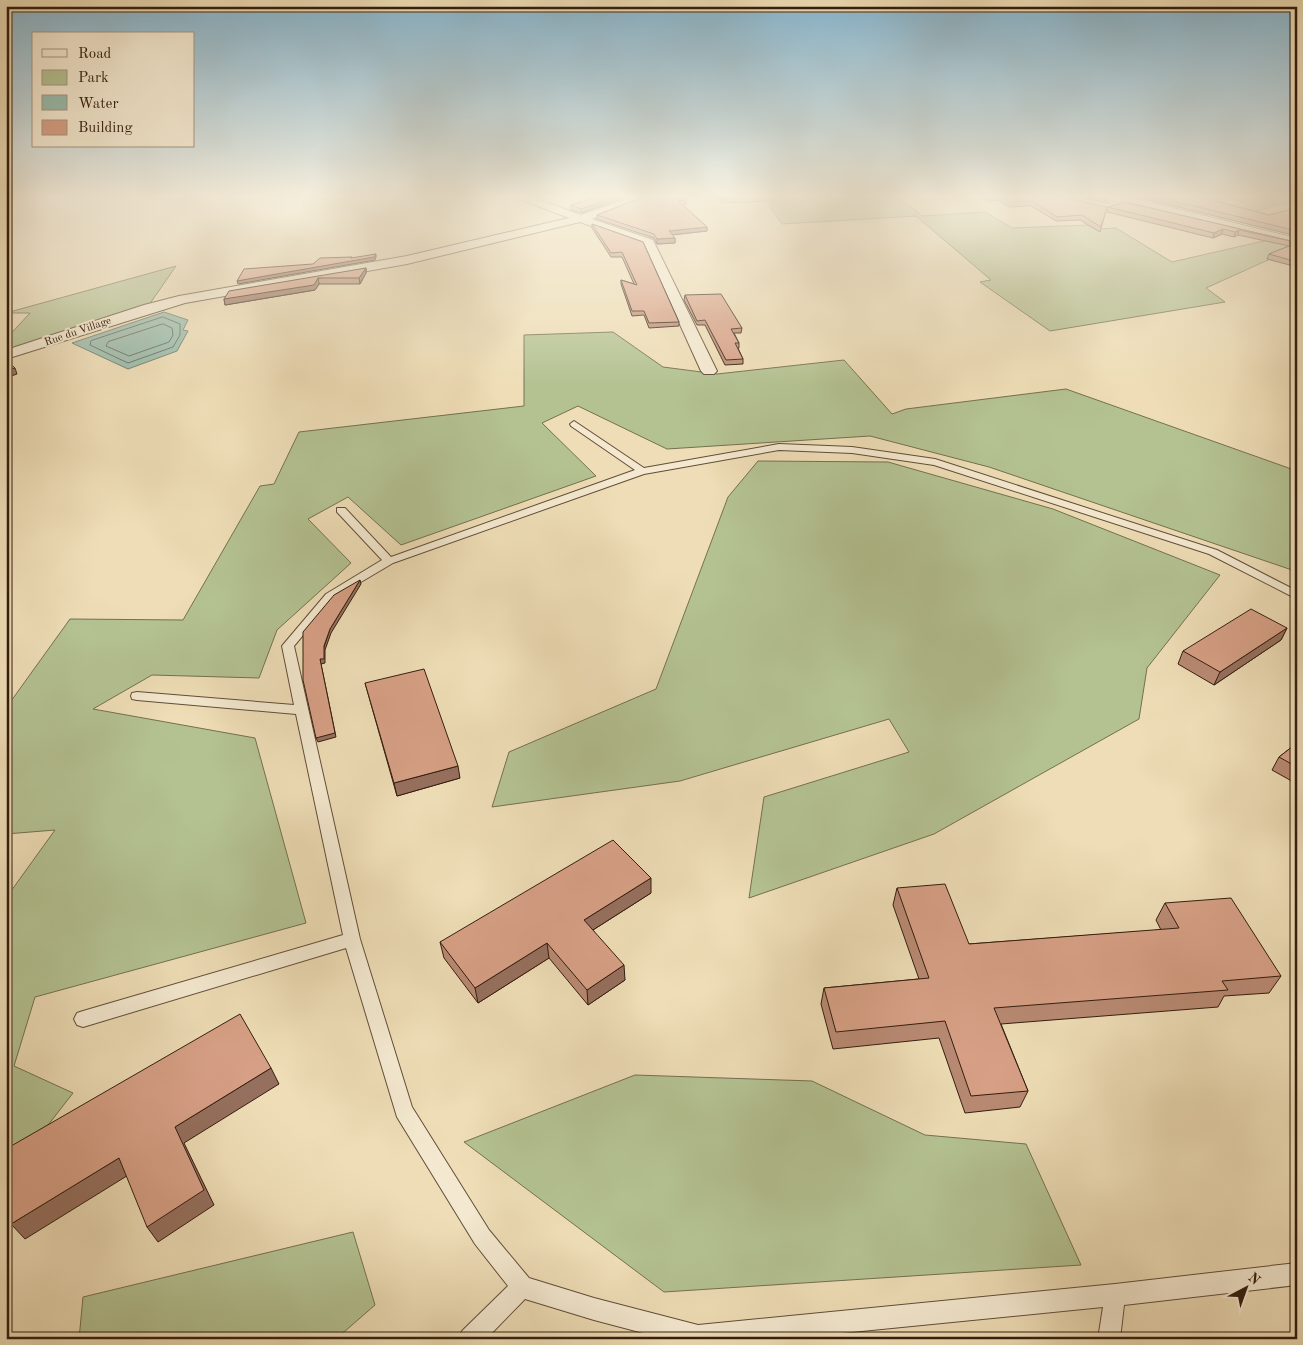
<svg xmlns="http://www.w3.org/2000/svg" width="1303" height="1345" font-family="'Old Standard TT',serif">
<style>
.green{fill:#b4c292;stroke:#747050}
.water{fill:#99bcad;stroke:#707c6d}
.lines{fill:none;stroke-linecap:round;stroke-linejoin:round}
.shore{stroke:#666c5e;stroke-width:1}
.lane-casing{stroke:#624d38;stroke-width:2}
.street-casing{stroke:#624d38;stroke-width:2}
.secondary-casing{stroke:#331d0e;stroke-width:1}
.lane{fill:#f4e9d0;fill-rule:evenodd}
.street{fill:#f4e9d0;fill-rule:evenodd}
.secondary{fill:#f4e9d0;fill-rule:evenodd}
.wall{fill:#b98a73;stroke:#331d0e}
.shaded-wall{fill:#96705e;stroke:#331d0e}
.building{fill:#d7a086;stroke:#331d0e}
.labels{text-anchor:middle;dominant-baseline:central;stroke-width:4;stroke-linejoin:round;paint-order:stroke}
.far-street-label{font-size:11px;fill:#331d0e;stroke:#f4e9d0}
</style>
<rect width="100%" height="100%" fill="#eeddb6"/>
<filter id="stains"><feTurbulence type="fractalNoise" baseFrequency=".004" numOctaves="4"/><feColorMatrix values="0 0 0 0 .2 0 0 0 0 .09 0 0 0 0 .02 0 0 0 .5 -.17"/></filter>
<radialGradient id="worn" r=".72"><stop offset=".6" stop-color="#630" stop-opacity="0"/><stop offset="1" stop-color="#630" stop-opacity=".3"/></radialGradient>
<!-- green -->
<g class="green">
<polygon points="763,196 898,196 922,216 985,212 1012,228 1087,225 1095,229 1116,228 1172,262 1268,240 1297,247 1206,288 1225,302 1050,331 980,282 991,280 916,216 782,224"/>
<polygon points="1221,196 1297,196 1297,200 1227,219 1208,214 1244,202"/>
<polygon points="176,266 149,305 6,351 6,339 30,313 6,313"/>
<polygon points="613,332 663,367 717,374 844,360 892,414 906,409 1066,389 1297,471 1297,567 1292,570 989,467 870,436 667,449 578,406 542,423 596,476 401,545 348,497 308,519 351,563 277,630 259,678 152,675 93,709 255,738 306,923 35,997 14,1066 73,1093 6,1179 6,898 55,830 6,834 6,708 70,619 183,620 260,486 274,484 299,432 524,406 524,335"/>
<polygon points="758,461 888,462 1053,509 1220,575 1147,668 1139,719 934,834 749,898 764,797 909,752 889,719 680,781 492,807 509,752 656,689 728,497"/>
<polygon points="635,1075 812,1081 925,1135 1026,1144 1081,1265 664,1292 464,1142"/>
<polygon points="353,1232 375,1305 336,1339 79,1339 83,1297"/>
</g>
<!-- water -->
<polygon class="water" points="164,312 188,320 183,330 188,331 177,351 128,369 72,343"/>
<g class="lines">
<!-- shore -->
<g class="shore">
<polygon points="163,317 180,324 180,335 173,347 128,363 90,345 91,341"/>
<polygon points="163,324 172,328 173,335 169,342 129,356 106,346 108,342"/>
</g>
<defs>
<polygon id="lane" points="574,421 644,468 779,444 852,447 935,459 1217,550 1297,591 1297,599 1209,554 934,465 852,453 779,450 644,474 393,563 334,598 294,646 360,939 412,1107 489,1230 529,1278 594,1298 698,1325 1115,1284 1297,1263 1297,1285 1124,1305 1120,1339 1098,1339 1103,1307 781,1339 666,1339 594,1320 525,1299 486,1339 459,1339 462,1331 508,1286 475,1244 397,1117 346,948 83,1027 77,1025 74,1019 77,1013 83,1011 343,935 296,714 137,700 132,699 131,696 132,693 137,692 294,705 282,646 326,594 382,560 337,512 337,508 345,508 391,557 635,470 571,426 570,424"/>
<g id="street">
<polygon points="512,196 528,196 581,215 636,196 652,196 592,219 653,240 717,371 714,374 704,374 701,371 644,245 580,222 407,264 185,303 6,359 6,350 144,305 179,296 407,256 569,218"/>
<polygon points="1044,196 1068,196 1106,204 1128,198 1133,201 1106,210"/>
</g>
<polygon id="secondary" points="1101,196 1124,196 1297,238 1297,246 1103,199"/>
</defs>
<!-- lane casing -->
<use href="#lane" class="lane-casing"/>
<!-- street casing -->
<use href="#street" class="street-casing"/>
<!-- secondary casing -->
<use href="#secondary" class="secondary-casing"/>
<!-- lane -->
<use href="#lane" class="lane"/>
<!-- street -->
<use href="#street" class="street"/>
<!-- secondary -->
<use href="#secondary" class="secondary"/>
</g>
<!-- wall -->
<g class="wall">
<polygon points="591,196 629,196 581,213 571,210 571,205 591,199"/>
<polygon points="646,196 686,200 686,204 683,205 707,227 707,231 672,235 675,238 675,243 657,244 654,238 597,219 597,215"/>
<polygon points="718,196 774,197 773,201 722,203"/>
<polygon points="979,196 1058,196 1107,207 1100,232 1080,220 1056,221 1031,206 1009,207 998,200 987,201"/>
<polygon points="1079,196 1104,196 1107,198 1106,202"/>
<polygon points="1133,196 1196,196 1269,215 1297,208 1297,236"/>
<polygon points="1125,202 1291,241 1290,246 1297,243 1297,267 1267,259 1269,254 1289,246 1238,235 1234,237 1222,234 1213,238 1107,212 1108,207"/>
<polygon points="592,224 643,242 679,322 679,326 649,328 644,315 632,316 621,284 621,280 634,284 622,257 611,257 592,228"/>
<polygon points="366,268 366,273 360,284 319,284 315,290 225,305 224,299"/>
<polygon points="685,295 742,328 741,333 734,333 739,343 739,348 738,348 743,359 743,364 725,365 705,325 697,325 684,300"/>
<polygon points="1287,628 1281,640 1214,685 1178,664 1183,651"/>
<polygon points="365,683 460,778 397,796"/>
<polygon points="1297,743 1297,784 1272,770 1279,757"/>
<polygon points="897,888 969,944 1161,930 1156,920 1165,903 1281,976 1269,993 1224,996 1218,1007 1001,1024 1028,1091 1020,1107 965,1113 939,1038 833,1049 821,1004 824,988 919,979 893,905"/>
<polygon points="651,893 593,930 625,980 588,1005 549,958 478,1003 444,958 440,942"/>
</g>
<!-- shaded-wall -->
<g class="shaded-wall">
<polygon points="617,196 629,196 581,213 581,209"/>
<polygon points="987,196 999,196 998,200 987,201"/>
<polygon points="707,227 707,231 669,235 669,231"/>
<polygon points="1223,229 1222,234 1213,238 1214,233"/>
<polygon points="1239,230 1238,235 1234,237 1235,232"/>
<polygon points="675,238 675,243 657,244 657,239"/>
<polygon points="376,254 376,257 375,260 238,284 237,281 351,258 352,257 353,260"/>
<polygon points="366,268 366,273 360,284 359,278"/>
<polygon points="318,278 319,284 315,290 225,305 224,299"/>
<polygon points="15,368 17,374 6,378 6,371"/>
<polygon points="360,580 361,584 331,633 325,650 325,663 321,664 336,737 318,742 316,738 320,659 330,629"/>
<polygon points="1287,628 1281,640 1214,685 1220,672"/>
<polygon points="458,766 460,778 397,796 394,783"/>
<polygon points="651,878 651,893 585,935 584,920"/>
<polygon points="547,943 549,958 478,1003 475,988"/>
<polygon points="624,965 625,980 588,1005 587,990"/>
<polygon points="271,1068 279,1084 184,1143 214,1205 158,1242 147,1227 175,1127"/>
<polygon points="119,1158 130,1174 25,1239 11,1224"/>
</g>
<!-- building -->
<g class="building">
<polygon points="595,196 617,196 581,209 571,205 599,197"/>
<polygon points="646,196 685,196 686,200 678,201 707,227 669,231 675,238 657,239 654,234 597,215"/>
<polygon points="721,196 773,196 774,197 722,199"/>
<polygon points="1001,196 1058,196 1107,207 1101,227 1082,215 1057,217 1032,201 1010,202"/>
<polygon points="1153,196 1196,196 1269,215 1297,208 1297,231"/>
<polygon points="1125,202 1291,241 1239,230 1235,232 1223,229 1214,233 1108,207"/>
<polygon points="592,224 643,242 679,322 649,323 644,311 632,311 621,280 637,285 622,252 611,253"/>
<polygon points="1297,243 1297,262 1269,254"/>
<polygon points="376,254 374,257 237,281 244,269 313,264 320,258 352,257 351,258"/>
<polygon points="366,268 359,278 318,278 314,285 224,299 229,291"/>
<polygon points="721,294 742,328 731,329 739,343 735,343 743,359 726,360 705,320 697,321 685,295"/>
<polygon points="6,360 15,368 6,371"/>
<polygon points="360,580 330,629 324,646 324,659 320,659 335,733 316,738 303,680 303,632 334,595"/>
<polygon points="1251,609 1287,628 1220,672 1183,651"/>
<polygon points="424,669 458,766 394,783 365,683"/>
<polygon points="1297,743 1297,767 1279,757"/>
<polygon points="613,840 651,878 584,920 624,965 587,990 547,943 475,988 440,942"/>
<polygon points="945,884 969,944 1179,928 1165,903 1231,898 1281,976 1222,981 1228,990 994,1008 1028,1091 971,1096 945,1021 836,1032 824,988 929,978 897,888"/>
<polygon points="240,1014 271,1068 175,1127 204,1190 147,1227 119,1158 11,1224 6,1208 6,1149"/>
</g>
<!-- sky -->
<linearGradient id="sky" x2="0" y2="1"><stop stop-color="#88b7d0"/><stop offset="0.51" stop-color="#f7f0de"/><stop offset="1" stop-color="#f7f0de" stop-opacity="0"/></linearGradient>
<rect width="1303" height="385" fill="url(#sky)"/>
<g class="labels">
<!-- far-street labels -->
<g class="far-street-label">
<text transform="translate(78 332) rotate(-19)">Rue du Village</text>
</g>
</g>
<!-- margin -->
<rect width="1303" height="1345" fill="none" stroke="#eeddb6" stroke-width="25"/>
<rect x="8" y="8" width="1288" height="1330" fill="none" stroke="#331d0e" stroke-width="2.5"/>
<rect x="12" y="12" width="1278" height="1320" fill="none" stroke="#331d0e"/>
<!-- legend -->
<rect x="32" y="32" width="162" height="115" fill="#f4e9d0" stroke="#a79782"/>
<rect x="42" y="49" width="25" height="8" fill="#f4e9d0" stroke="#a79782"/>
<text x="78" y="58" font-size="15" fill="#331d0e">Road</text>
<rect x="42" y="70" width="25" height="15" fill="#b4c292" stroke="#a79782"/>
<text x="78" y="82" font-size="15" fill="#331d0e">Park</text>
<rect x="42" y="95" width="25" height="15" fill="#99bcad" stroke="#a79782"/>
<text x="78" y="108" font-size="15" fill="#331d0e">Water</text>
<rect x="42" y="120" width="25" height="15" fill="#d7a086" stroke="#a79782"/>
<text x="78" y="132" font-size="15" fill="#331d0e">Building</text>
<!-- north arrow -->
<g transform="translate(1246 1288) rotate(41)" stroke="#f4e9d0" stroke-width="4" paint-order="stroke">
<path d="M0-4L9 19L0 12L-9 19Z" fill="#331d0e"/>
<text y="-8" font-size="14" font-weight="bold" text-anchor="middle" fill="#331d0e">N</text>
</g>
<rect width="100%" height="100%" filter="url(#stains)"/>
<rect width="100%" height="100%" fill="url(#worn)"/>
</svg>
